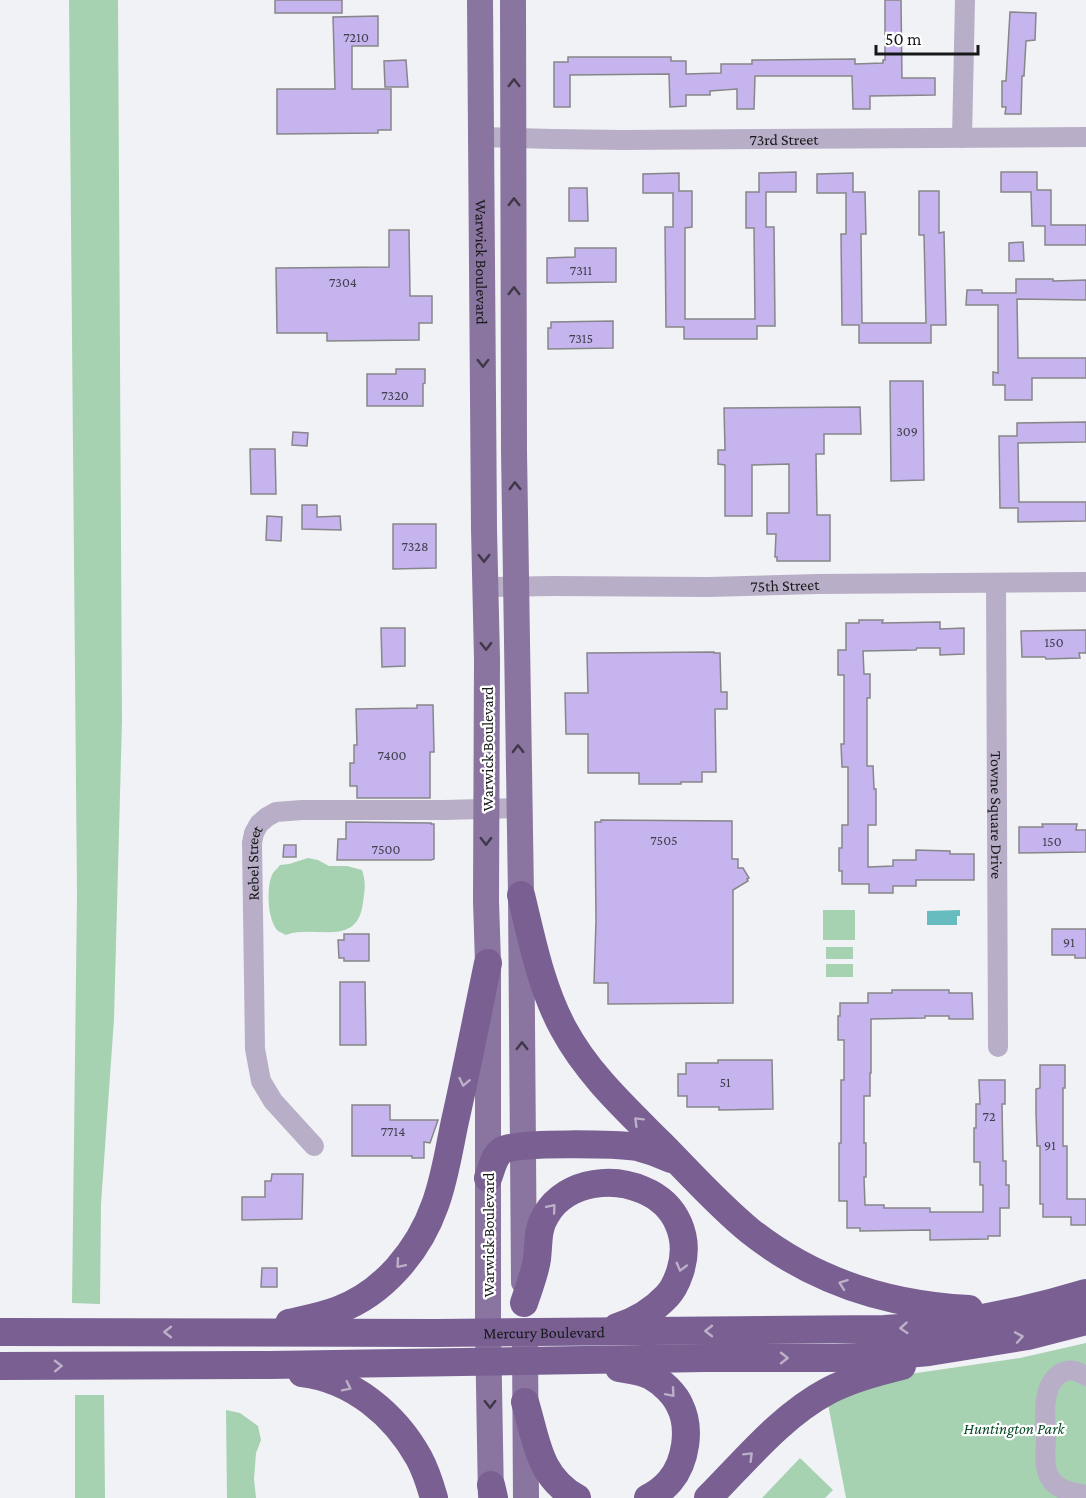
<svg xmlns="http://www.w3.org/2000/svg" width="1086" height="1498" font-family="'Crimson Pro',serif">
<style>
.green{fill:#a6d2b2}
.water{fill:#67bcbf}
.building{fill:#c5b4ee;stroke:#878689;stroke-width:1.5}
.lines{fill:none;stroke-linecap:round;stroke-linejoin:round}
.minor{stroke:#b9aec7;stroke-width:20}
.major{stroke:#8a74a0;stroke-width:26}
.highway{stroke:#795f92;stroke-width:28}
.oneway{stroke:#3f3848}
.oneway2{stroke:#bcafc8}
.labels{text-anchor:middle;dominant-baseline:central;stroke-width:4.5;stroke-linejoin:round;paint-order:stroke}
.number-label{font-size:14px;fill:#423f4e}
.street-label{font-size:16px;fill:#171819;stroke:#fff}
.park-label{font-size:16px;font-style:italic;fill:#0a4d28;stroke:#fff}
</style>
<rect width="100%" height="100%" fill="#f0f2f5"/>
<!-- green -->
<g class="green">
<polygon points="69,0 118,0 122,720 114,1019 101,1204 100,1304 72,1303 77,895"/>
<path d="M308,858L318,860L329,866H347L362,870C366,882 365,890 363,902C358,949 315,924 286,935C286,935 278,931 278,931C267,920 266,885 273,873C275,870 278,868 280,865L289,864Z"/>
<rect x="823" y="910" width="32" height="30"/>
<rect x="826" y="947" width="27" height="12"/>
<rect x="826" y="964" width="27" height="13"/>
<polygon points="1086,1343 1086,1498 846,1498 828,1404 903,1375 1020,1358"/>
<polygon points="75,1395 104,1395 105,1498 75,1498"/>
<polygon points="226,1410 240,1413 258,1426 261,1440 256,1453 254,1479 256,1498 227,1498"/>
<polygon points="800,1458 833,1490 825,1498 762,1498"/>
</g>
<!-- water -->
<polygon class="water" points="960,910 960,916 957,916 957,925 927,925 927,911"/>
<!-- building -->
<g class="building">
<rect x="275" y="0" width="67" height="13"/>
<polygon points="885,0 901,0 902,78 935,78 935,95 870,96 870,109 853,109 852,76 755,76 754,109 737,109 737,89 710,91 710,95 686,95 686,106 670,107 669,74 570,75 570,107 554,107 554,62 568,62 568,57 671,57 671,61 686,61 686,74 721,73 721,64 752,64 752,60 855,59 855,64 883,63 883,60 885,60"/>
<polygon points="1010,12 1036,13 1035,40 1026,41 1024,76 1022,76 1021,114 1005,114 1006,107 1002,107 1002,81 1006,81"/>
<polygon points="378,16 378,46 352,46 352,89 391,89 391,130 378,130 378,133 277,134 277,89 335,89 333,17"/>
<polygon points="406,60 408,87 385,87 384,61"/>
<polygon points="796,172 796,192 766,192 766,227 774,227 775,326 757,326 757,339 684,339 684,327 666,327 665,227 673,227 673,193 643,193 643,174 679,173 679,191 692,191 692,227 685,228 685,319 755,319 754,228 746,228 746,192 759,192 759,173"/>
<polygon points="1001,172 1037,172 1037,190 1051,190 1051,225 1086,225 1086,245 1045,245 1045,226 1032,226 1031,192 1001,192"/>
<polygon points="853,173 853,192 865,192 866,234 861,234 862,323 926,323 924,235 919,235 919,191 939,191 939,233 944,232 946,325 931,325 931,343 859,343 859,325 842,325 841,234 846,234 846,193 817,193 817,174"/>
<polygon points="569,188 587,188 588,221 569,221"/>
<polygon points="389,230 409,230 410,296 432,296 432,323 419,323 419,340 327,341 327,333 277,333 276,268 389,267"/>
<polygon points="1023,242 1024,261 1009,261 1009,243"/>
<polygon points="575,248 616,248 616,282 547,283 547,258 575,257"/>
<polygon points="1016,279 1053,279 1053,281 1086,280 1086,300 1017,299 1018,358 1086,358 1086,378 1032,378 1032,400 1005,400 1005,385 993,385 993,372 998,373 998,305 966,305 967,290 982,290 982,293 1016,293"/>
<polygon points="613,321 613,348 548,349 548,328 551,328 551,322"/>
<polygon points="396,369 425,369 425,383 423,384 423,406 367,406 367,374 396,374"/>
<polygon points="890,381 923,381 924,480 891,481"/>
<polygon points="860,407 861,434 824,434 824,454 816,454 817,515 830,515 830,561 777,561 777,557 775,557 776,534 767,534 767,513 789,513 789,464 752,465 752,516 725,516 725,465 718,464 718,450 725,450 724,408"/>
<polygon points="1086,422 1086,442 1018,443 1019,502 1086,502 1086,521 1018,522 1018,508 1000,508 999,436 1017,436 1017,423"/>
<polygon points="293,432 308,433 307,446 292,445"/>
<polygon points="250,449 275,449 276,494 251,494"/>
<polygon points="302,505 317,505 317,517 340,516 341,530 302,529"/>
<polygon points="267,516 282,517 281,541 266,540"/>
<polygon points="393,524 436,524 436,568 393,569"/>
<polygon points="859,620 883,620 882,623 940,622 940,629 964,628 964,654 940,655 940,648 917,648 916,650 863,651 864,674 870,674 870,698 867,698 867,766 873,766 874,789 876,789 876,825 868,825 868,867 893,866 893,860 916,860 916,850 950,851 950,854 974,854 974,880 916,880 916,886 893,886 893,893 869,893 869,884 842,884 842,871 839,871 839,848 842,848 842,825 848,825 848,767 842,767 841,744 844,744 844,675 838,675 838,650 846,650 846,623 859,623"/>
<polygon points="381,628 405,628 405,666 382,667"/>
<polygon points="1086,630 1086,653 1079,653 1080,658 1046,659 1045,657 1022,657 1021,631"/>
<polygon points="714,652 714,653 720,653 721,692 727,692 727,709 715,709 716,772 702,772 702,782 681,782 681,784 639,784 639,773 588,773 588,734 566,734 565,693 588,693 587,653"/>
<polygon points="417,705 433,705 434,752 430,752 430,798 357,798 357,786 350,786 350,763 354,763 354,745 357,745 356,709 417,708"/>
<polygon points="601,820 732,821 732,859 738,859 738,868 743,868 749,878 747,879 748,881 733,890 733,1003 608,1004 608,983 594,983 596,921 595,822 601,822"/>
<polygon points="346,822 431,823 431,824 434,824 434,859 431,860 337,860 338,839 346,839"/>
<polygon points="1042,824 1077,824 1076,830 1086,830 1086,852 1019,853 1019,827 1043,827"/>
<polygon points="284,845 296,845 296,857 283,857"/>
<polygon points="1052,929 1086,929 1086,958 1075,958 1075,955 1052,955"/>
<polygon points="344,934 369,934 369,961 344,961 344,958 339,958 338,940 344,940"/>
<polygon points="340,982 365,982 366,1045 340,1045"/>
<polygon points="892,990 949,990 949,993 972,993 973,1019 949,1019 949,1016 925,1016 925,1018 871,1019 871,1073 870,1073 870,1096 864,1096 864,1143 866,1143 866,1177 864,1177 865,1205 884,1205 884,1208 930,1208 930,1212 983,1212 983,1185 980,1185 980,1162 974,1162 974,1128 976,1128 976,1104 980,1104 979,1080 1005,1080 1005,1104 1002,1104 1003,1161 1006,1161 1006,1185 1009,1185 1009,1208 1000,1208 1000,1236 988,1236 988,1239 930,1240 930,1230 860,1231 860,1228 847,1228 847,1201 839,1201 839,1143 841,1143 841,1080 844,1080 844,1040 838,1040 838,1016 840,1016 840,1003 868,1003 868,993 892,993"/>
<polygon points="718,1060 772,1060 773,1109 719,1110 719,1107 687,1107 687,1096 678,1096 678,1074 686,1074 686,1063 718,1063"/>
<polygon points="1040,1065 1065,1065 1065,1088 1063,1088 1063,1146 1067,1146 1067,1199 1086,1199 1086,1225 1071,1225 1071,1217 1043,1217 1043,1204 1040,1204 1040,1146 1037,1146 1036,1112 1036,1089 1040,1088"/>
<polygon points="352,1105 390,1105 390,1120 438,1120 430,1143 424,1142 424,1158 412,1158 412,1156 352,1156"/>
<polygon points="272,1174 303,1174 302,1219 242,1220 242,1197 265,1197 265,1181 271,1181"/>
<polygon points="262,1268 277,1268 277,1287 261,1287"/>
</g>
<g class="lines">
<!-- minor -->
<g class="minor">
<path id="s1" d="M481,137L553,139L623,140L1086,137"/>
<polyline points="962,138 965,0"/>
<path id="s2" d="M996,583L998,1047"/>
<path id="s3" d="M485,587L553,586L708,587L818,584L1086,582"/>
<path id="s4" d="M314,1146L273,1101L261,1081L255,1049L252,843L254,833L259,824L267,817L276,812L302,810H444L519,808"/>
<path d="M1086,1376C1077,1371 1071,1368 1061,1373C1041,1385 1045,1417 1046,1437C1046,1450 1043,1466 1050,1478C1058,1491 1072,1492 1086,1495"/>
</g>
<!-- major -->
<g class="major">
<path id="s5" d="M480,0L484,529L487,659L486,901L488,963V1330L491,1498"/>
<polyline points="513,0 514,451 521,895 524,1282"/>
<polyline points="525,1342 526,1498"/>
</g>
<!-- highway -->
<g class="highway">
<path d="M521,895C532,940 541,987 563,1028C587,1073 624,1107 659,1142C689,1172 717,1204 750,1231C813,1281 889,1305 969,1309"/>
<path d="M488,1178C492,1168 494,1155 503,1150C519,1142 616,1144 637,1147C649,1150 660,1154 671,1159"/>
<path d="M524,1303C529,1288 535,1273 537,1259C539,1243 537,1229 546,1215C556,1197 575,1187 594,1184C611,1181 627,1183 643,1190C677,1204 691,1238 680,1272C677,1281 673,1290 667,1296C653,1311 636,1321 617,1327"/>
<path d="M289,1323C306,1319 322,1316 338,1310C384,1293 419,1250 435,1205C445,1178 449,1149 455,1121C467,1068 477,1016 488,963"/>
<path id="s6" d="M0,1332L436,1333L884,1329C953,1326 1020,1313 1086,1293"/>
<polyline points="0,1366 270,1365 705,1358 834,1358 884,1356 929,1352 1028,1336 1086,1321"/>
<path d="M619,1368C630,1370 642,1371 651,1376C662,1382 675,1394 680,1406C691,1428 686,1462 670,1481C664,1488 656,1494 648,1498"/>
<path d="M302,1373C353,1379 395,1415 419,1458C426,1471 430,1484 434,1498"/>
<path d="M525,1402C537,1441 538,1476 577,1498"/>
<polyline points="491,1485 494,1498"/>
<path d="M708,1498C745,1461 781,1416 828,1391C851,1379 878,1372 902,1366"/>
</g>
</g>
<!-- one-way arrows -->
<defs><path id="oneway-chevron" d="M-2-3.5L2.5 0L-2 3.5" fill="none" stroke-width="1.6" stroke-linecap="round" stroke-linejoin="round" transform="scale(1.5)"/></defs>
<g class="oneway">
<use href="#oneway-chevron" transform="translate(514 83) rotate(-90)"/>
<use href="#oneway-chevron" transform="translate(514 202) rotate(-90)"/>
<use href="#oneway-chevron" transform="translate(514 291) rotate(-90)"/>
<use href="#oneway-chevron" transform="translate(483 363) rotate(90)"/>
<use href="#oneway-chevron" transform="translate(515 486) rotate(-91)"/>
<use href="#oneway-chevron" transform="translate(484 558) rotate(89)"/>
<use href="#oneway-chevron" transform="translate(486 646) rotate(89)"/>
<use href="#oneway-chevron" transform="translate(518 749) rotate(-91)"/>
<use href="#oneway-chevron" transform="translate(486 841) rotate(90)"/>
<use href="#oneway-chevron" transform="translate(522 1046) rotate(-90)"/>
<use href="#oneway-chevron" transform="translate(490 1404) rotate(89)"/>
</g>
<g class="oneway2">
<use href="#oneway-chevron" transform="translate(464 1082) rotate(102)"/>
<use href="#oneway-chevron" transform="translate(638 1121) rotate(-135)"/>
<use href="#oneway-chevron" transform="translate(552 1208) rotate(-50)"/>
<use href="#oneway-chevron" transform="translate(400 1264) rotate(131)"/>
<use href="#oneway-chevron" transform="translate(681 1267) rotate(105)"/>
<use href="#oneway-chevron" transform="translate(843 1284) rotate(-160)"/>
<use href="#oneway-chevron" transform="translate(904 1328) rotate(176)"/>
<use href="#oneway-chevron" transform="translate(709 1331) rotate(180)"/>
<use href="#oneway-chevron" transform="translate(168 1332) rotate(180)"/>
<use href="#oneway-chevron" transform="translate(1019 1337) rotate(-10)"/>
<use href="#oneway-chevron" transform="translate(784 1358)"/>
<use href="#oneway-chevron" transform="translate(58 1366) rotate(-1)"/>
<use href="#oneway-chevron" transform="translate(347 1387) rotate(26)"/>
<use href="#oneway-chevron" transform="translate(671 1393) rotate(49)"/>
<use href="#oneway-chevron" transform="translate(749 1456) rotate(-45)"/>
</g>
<g class="labels">
<!-- number labels -->
<g class="number-label">
<text x="356" y="37">7210</text>
<text x="581" y="270">7311</text>
<text x="343" y="282">7304</text>
<text x="581" y="338">7315</text>
<text x="395" y="395">7320</text>
<text x="907" y="431">309</text>
<text x="415" y="546">7328</text>
<text x="1054" y="642">150</text>
<text x="392" y="755">7400</text>
<text x="664" y="840">7505</text>
<text x="1052" y="841">150</text>
<text x="386" y="849">7500</text>
<text x="1069" y="942">91</text>
<text x="725" y="1082">51</text>
<text x="989" y="1116">72</text>
<text x="393" y="1131">7714</text>
<text x="1050" y="1145">91</text>
</g>
<!-- street labels -->
<g class="street-label">
<text stroke="none"><textPath href="#s1" startOffset="303">73rd Street</textPath></text>
<text stroke="none"><textPath href="#s5" startOffset="262">Warwick Boulevard</textPath></text>
<text stroke="none"><textPath href="#s3" startOffset="300">75th Street</textPath></text>
<text transform="translate(487 749) rotate(-90)">Warwick Boulevard</text>
<text stroke="none"><textPath href="#s2" startOffset="232">Towne Square Drive</textPath></text>
<text stroke="none"><textPath href="#s4" startOffset="303">Rebel Street</textPath></text>
<text transform="translate(488 1235) rotate(-90)">Warwick Boulevard</text>
<text stroke="none"><textPath href="#s6" startOffset="544">Mercury Boulevard</textPath></text>
</g>
<!-- park labels -->
<g class="park-label">
<text x="1014" y="1428">Huntington Park</text>
</g>
</g>
<!-- scale -->
<path d="M876 45v9h102v-9" fill="none" stroke="#171819" stroke-width="3"/>
<text x="885" y="45" font-size="18" fill="#171819" stroke="#ffffff" stroke-width="4.5" paint-order="stroke">50 m</text>
</svg>
